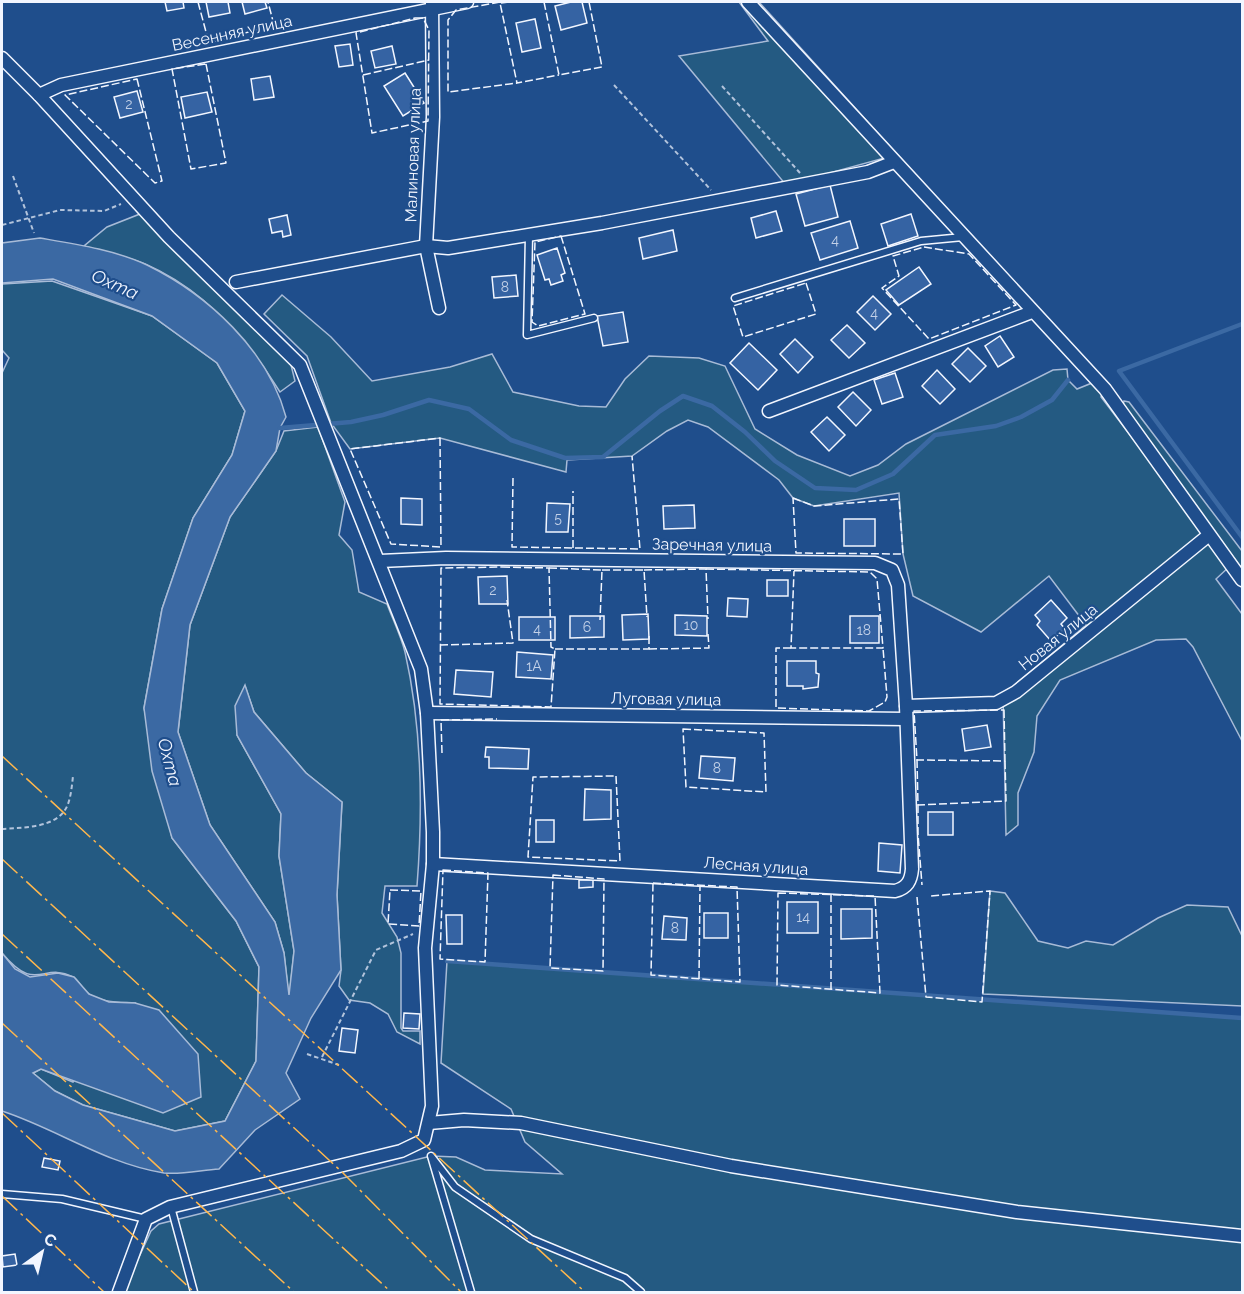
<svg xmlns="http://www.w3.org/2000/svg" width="1244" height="1294" font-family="Raleway,sans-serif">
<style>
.green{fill:#245a82;stroke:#a8bbd7;stroke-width:1.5}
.water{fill:#3b69a3;stroke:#a8bbd7;stroke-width:1.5}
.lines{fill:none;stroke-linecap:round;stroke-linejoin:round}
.stream{stroke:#3b69a3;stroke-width:4.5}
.building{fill:#3563a3;stroke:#f2f6ff;stroke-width:1.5}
.lane-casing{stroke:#f2f6ff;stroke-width:9}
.street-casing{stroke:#f2f6ff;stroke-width:15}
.path{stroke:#b3c4dc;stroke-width:2;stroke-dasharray:4.5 3;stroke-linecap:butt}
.lane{stroke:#1f4e8c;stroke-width:6}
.street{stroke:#1f4e8c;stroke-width:12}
.fence{stroke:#f2f6ff;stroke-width:1.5;stroke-dasharray:8 3;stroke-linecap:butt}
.power{stroke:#ffb74d;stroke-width:1.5;stroke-dasharray:21 4.5 3 4.5;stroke-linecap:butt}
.labels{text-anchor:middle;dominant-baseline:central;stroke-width:4.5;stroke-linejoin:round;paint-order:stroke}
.number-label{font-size:14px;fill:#c3d1e8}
.street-label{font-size:16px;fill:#f2f6ff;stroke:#1f4e8c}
.water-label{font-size:18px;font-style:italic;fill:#f2f6ff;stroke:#1f4e8c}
</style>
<rect width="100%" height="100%" fill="#1f4e8c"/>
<!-- green -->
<g class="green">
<polygon points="739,2 759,2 1052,325 1058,347 884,158 786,185 679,56 768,41"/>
<path d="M140,214L291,365L295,381L280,392C248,340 203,289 145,264C126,256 104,252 84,246L107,227Z"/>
<path d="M52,281L152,316L217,363L245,411L232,455L193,518L162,609L144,708L172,838L236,921L259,967L256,1061L225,1121L175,1131L83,1105L55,1091L33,1073L41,1069L73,1082L135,1003C120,1002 102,1003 89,994C82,990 79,980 73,977C42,961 37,995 2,953V373L9,358L2,350V284Z"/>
<polygon points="282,295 331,337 372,381 450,367 492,354 513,392 579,406 606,407 625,379 649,356 699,358 725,366 755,429 797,455 850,476 878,465 906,444 1053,370 1067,369 1068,380 1077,389 1097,381 1105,389 1101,397 1230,566 1216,579 1242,614 1242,741 1193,647 1186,639 1156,640 1060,680 1037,716 1034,752 1018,793 1018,825 1006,835 1003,695 1086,625 1049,576 981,632 913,596 903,554 899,493 814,506 793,498 779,480 708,427 688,420 667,431 632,456 567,460 566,472 440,438 350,449 331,423 307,356 264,314"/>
<polygon points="1124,401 1129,402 1242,551 1242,569 1126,412 1123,405"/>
<path d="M318,427L345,502L339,535L352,550L359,592L387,604C393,620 401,636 405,652C422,727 423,809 417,886H385L382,913L397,937L401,953V1028L403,1031H420V1044L397,1032L388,1014L370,1003L349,1000L339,986L341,970L337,895L342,802L306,773L254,712L245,686L237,735L281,814L279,856L294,951L289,999L284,953L275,922L210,825L178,732L190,625L230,517L276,451L284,431Z"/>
<polygon points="990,891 1005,893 1038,941 1068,948 1086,941 1113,945 1158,918 1187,905 1228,907 1242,936 1242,1006 983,994"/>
<polygon points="447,961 1242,1018 1242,1292 123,1292 151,1231 159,1224 431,1156 456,1157 485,1170 562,1174 525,1142 511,1109 441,1063"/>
</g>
<!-- water -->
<path class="water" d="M40,238C75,244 115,250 147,265C208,295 268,350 286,417L280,428L276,451L230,517L190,625L178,732L210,825L275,922L284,953L289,995L294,951L279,856L281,814L237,735L235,706L245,685L254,712L306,773L342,802L337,895L341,970L311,1018L286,1073L300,1099L255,1130L219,1169C202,1170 181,1175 164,1173C106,1164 57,1129 2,1111V953L15,969L30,977L58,973L74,977L89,994L109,1002L135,1003L159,1010L198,1054L201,1097L163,1113L41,1069L33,1073L55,1091L83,1105L175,1131L225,1121L256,1061L259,967L236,921L172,838L152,771L144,708L162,609L193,518L232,455L245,411L217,363L152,316L53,279L2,283V243Z"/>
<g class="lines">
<!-- stream -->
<g class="stream">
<polyline points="1242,324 1119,371 1242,537"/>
<polyline points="280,428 351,422 383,415 429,400 469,409 511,440 565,458 603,457 660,411 683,396 712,406 745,432 775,461 815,488 856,490 893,474 935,435 996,426 1021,417 1052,400 1068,380"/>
<polyline points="447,961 1242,1018"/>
</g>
</g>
<!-- building -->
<g class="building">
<polygon points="165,2 183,2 184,8 167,11"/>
<polygon points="206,2 228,2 230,13 209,17"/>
<polygon points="242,2 265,2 267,8 245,14"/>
<polygon points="571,2 582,2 587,23 561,30 555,6"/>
<polygon points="535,19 541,48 522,52 516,23"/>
<polygon points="350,44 353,65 339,67 335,46"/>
<polygon points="392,46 396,64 375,68 371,51"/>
<polygon points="405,73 424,103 403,116 384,86"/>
<polygon points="270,76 274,97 254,100 251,79"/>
<polygon points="137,91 143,112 120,118 114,97"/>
<polygon points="207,92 212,112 185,118 181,97"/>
<polygon points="830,185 838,217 805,226 796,194"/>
<polygon points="776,211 782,231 756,238 751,218"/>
<polygon points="911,214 918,236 888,246 881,224"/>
<polygon points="287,215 291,235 283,237 282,231 272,233 269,219"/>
<polygon points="850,221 858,248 820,260 811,233"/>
<polygon points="673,230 677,251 643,259 639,238"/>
<polygon points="557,248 565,273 561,275 563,281 551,285 549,279 545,280 537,255"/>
<polygon points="919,267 931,284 899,305 886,290"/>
<polygon points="516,275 518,296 494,298 492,277"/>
<polygon points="873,296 891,314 875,330 857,312"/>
<polygon points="623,312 628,342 603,346 597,316"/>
<polygon points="847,325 865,343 849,358 831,340"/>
<polygon points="1000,336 1014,357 998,367 985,346"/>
<polygon points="795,339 813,357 798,373 780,354"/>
<polygon points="749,343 777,370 758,390 730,363"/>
<polygon points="968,348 986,366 970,382 952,364"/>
<polygon points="937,370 955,389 940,404 922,386"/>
<polygon points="895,373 903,397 882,404 874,380"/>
<polygon points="853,392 871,410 856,426 838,407"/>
<polygon points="827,417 845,435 829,451 811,432"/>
<polygon points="401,498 422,499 422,525 401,524"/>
<polygon points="547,503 570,504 568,532 546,532"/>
<polygon points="694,505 695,528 664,529 663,506"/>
<rect x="844" y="519" width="31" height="27"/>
<polygon points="507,576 508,604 479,604 478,577"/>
<rect x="767" y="580" width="21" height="16"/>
<polygon points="728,598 748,599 747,617 727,616"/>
<polygon points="1051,600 1067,618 1061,624 1065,629 1051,641 1037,625 1040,621 1035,615"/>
<polygon points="648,614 649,639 623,640 622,615"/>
<polygon points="675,615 707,616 707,636 675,635"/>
<polygon points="570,616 604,616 604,637 570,638"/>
<rect x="850" y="616" width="29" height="27"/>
<rect x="519" y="617" width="36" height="23"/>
<polygon points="517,652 553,655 551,679 516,677"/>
<polygon points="787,661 816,661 816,673 819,674 818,687 803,689 803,686 787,686"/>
<polygon points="456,670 493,672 491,697 454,694"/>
<polygon points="987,725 991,747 965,751 962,729"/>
<polygon points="486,747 529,749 528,769 489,768 489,757 485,757"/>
<polygon points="701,756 735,758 733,781 699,778"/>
<polygon points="585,789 611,790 611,819 584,820"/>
<rect x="928" y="812" width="25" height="23"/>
<rect x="536" y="820" width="18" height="22"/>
<polygon points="879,843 902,845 900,873 878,871"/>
<polygon points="579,880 593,880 593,887 579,888"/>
<rect x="787" y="902" width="31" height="31"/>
<polygon points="841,909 872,909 872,938 841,939"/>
<rect x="704" y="913" width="24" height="25"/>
<polygon points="446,915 462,915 462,944 447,944"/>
<polygon points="664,916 687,918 686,940 662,939"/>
<polygon points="404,1013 420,1014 419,1029 403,1028"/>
<polygon points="342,1028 358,1030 355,1053 339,1051"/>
<polygon points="44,1158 60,1161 58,1170 42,1167"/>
<polygon points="15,1254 17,1265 3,1267 2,1256"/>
</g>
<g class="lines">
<defs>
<g id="lane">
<polyline points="529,235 527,335 594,318"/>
<polyline points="735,298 921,241 963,237"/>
<polyline points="2,1194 62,1199 146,1219"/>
<polyline points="171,1207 194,1292"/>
<polyline points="471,1292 431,1156 455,1187 531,1239 625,1278 641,1292"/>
</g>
<g id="street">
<polyline points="432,2 433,117 426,246 439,308"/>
<polyline points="748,2 1105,389 1242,580"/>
<polyline points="2,58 39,95 169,237 300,365 421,669 427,713 433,832 433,864 425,948 432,1106 424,1140 401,1151 170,1207 146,1219 119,1292"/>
<polyline points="39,95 61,85 467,2"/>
<polyline points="236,282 426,246 448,248 602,223 868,172 894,162"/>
<polyline points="769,411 1032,312"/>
<path d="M380,561L446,558L875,563L892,570L898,585L906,706L912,869C911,881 907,888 895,891L433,864"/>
<polyline points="906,706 996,703 1016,692 1209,535"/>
<polyline points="427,713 906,719"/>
<polyline points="429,1123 464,1120 521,1123 731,1166 1017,1212 1242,1236"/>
</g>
</defs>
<!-- lane casing -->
<use href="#lane" class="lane-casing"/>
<!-- street casing -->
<use href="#street" class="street-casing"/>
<!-- path -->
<g class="path">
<polyline points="614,85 711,190"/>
<polyline points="722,86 800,173"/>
<polyline points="13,176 34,233"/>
<polyline points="2,225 60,210 104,211 121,204"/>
<path d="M2,829C23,827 59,829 68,804C71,796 72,785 73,776"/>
<polyline points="307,1054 339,1065"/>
<polyline points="322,1057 376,950 413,934"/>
</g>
<!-- lane -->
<use href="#lane" class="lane"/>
<!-- street -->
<use href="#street" class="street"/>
<!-- fence -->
<g class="fence">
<polyline points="198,2 209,43 274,25 268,2"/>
<polyline points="500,2 456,10 448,20 448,92 517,83"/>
<polyline points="509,2 500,3 517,83 559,75"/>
<polyline points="544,2 559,75 602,67 589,2"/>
<polygon points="415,18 423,18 429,30 428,121 372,133 356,33"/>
<polygon points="206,64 226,163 191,169 172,69"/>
<polyline points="363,75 429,60"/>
<polygon points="137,79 162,181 155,183 65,95"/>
<polygon points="561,236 585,314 538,326 532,322 535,242"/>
<polygon points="924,247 969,254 1016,305 929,339 882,288 899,276 893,256"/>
<polygon points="806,283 816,314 743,337 733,306"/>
<polygon points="440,438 441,547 391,544 350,449"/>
<polyline points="513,478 512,547 640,549 632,456"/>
<polygon points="793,498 814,506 899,499 903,554 796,553"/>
<polyline points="573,548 573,491"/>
<polygon points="502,567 549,568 551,647 555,649 551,707 440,704 441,568"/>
<polyline points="549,568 602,570 600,620"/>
<polyline points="706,569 870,572 877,579 883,648 791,648 794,571"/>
<polyline points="602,570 644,570 647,617"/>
<polyline points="644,570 706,569 708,619"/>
<polyline points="440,645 513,643 507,600"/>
<polyline points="791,648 776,648 776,708 869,711 885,702 887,697 883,648"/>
<polyline points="555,649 649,649 649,635"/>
<polyline points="649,649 709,648 708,634"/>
<polygon points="1004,710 1005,761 917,760 914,711"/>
<polygon points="683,729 764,733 766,792 686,787"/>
<polyline points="442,753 441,720 497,719"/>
<polyline points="917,760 918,805 1006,801 1005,761"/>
<polygon points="616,776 620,861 528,857 533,777"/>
<polyline points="918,805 918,834 922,885"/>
<polygon points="443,870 488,873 485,962 440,959"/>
<polygon points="553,875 604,879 603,971 550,968"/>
<polygon points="653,883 737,887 740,982 651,975"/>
<polygon points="390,890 421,891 419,926 388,924"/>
<polygon points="778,893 875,896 880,993 777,985"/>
<polyline points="831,894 831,989"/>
<polyline points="917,897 926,997 982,1002 990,891 930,896"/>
<polyline points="699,979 700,886"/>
</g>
<!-- power -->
<g class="power">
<polyline points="2,756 585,1292"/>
<polyline points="2,859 342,1172 461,1292"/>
<polyline points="2,934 391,1292"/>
<polyline points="2,1023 294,1292"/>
<polyline points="2,1113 194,1292"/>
<polyline points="2,1196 104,1292"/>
</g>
</g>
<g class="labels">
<!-- number labels -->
<g class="number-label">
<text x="129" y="104">2</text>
<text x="835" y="240">4</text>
<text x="505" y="287">8</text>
<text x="874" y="313">4</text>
<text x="558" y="518">5</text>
<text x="493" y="590">2</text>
<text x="691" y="625">10</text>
<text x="587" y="627">6</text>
<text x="537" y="629">4</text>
<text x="864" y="630">18</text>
<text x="534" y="666">1А</text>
<text x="717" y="768">8</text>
<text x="803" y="917">14</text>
<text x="675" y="928">8</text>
</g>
<!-- street labels -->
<g class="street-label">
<text transform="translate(232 33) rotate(-12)">Весенняя улица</text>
<text transform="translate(413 155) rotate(-88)">Малиновая улица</text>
<text transform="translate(712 545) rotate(1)">Заречная улица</text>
<text transform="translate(1058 637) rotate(-39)">Новая улица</text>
<text transform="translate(666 699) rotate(1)">Луговая улица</text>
<text transform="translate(756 866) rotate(4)">Лесная улица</text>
</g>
<!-- water labels -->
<g class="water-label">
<text transform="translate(115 284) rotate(24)">Охта</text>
<text transform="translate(170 762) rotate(75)">Охта</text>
</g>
</g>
<!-- border -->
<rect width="1244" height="1294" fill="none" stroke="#f2f6ff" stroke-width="6"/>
<!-- north arrow -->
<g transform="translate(42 1252) rotate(34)" stroke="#1f4e8c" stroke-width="4.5" paint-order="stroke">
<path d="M0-4.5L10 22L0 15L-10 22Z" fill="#f2f6ff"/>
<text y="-9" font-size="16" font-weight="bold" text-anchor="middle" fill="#f2f6ff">С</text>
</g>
</svg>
